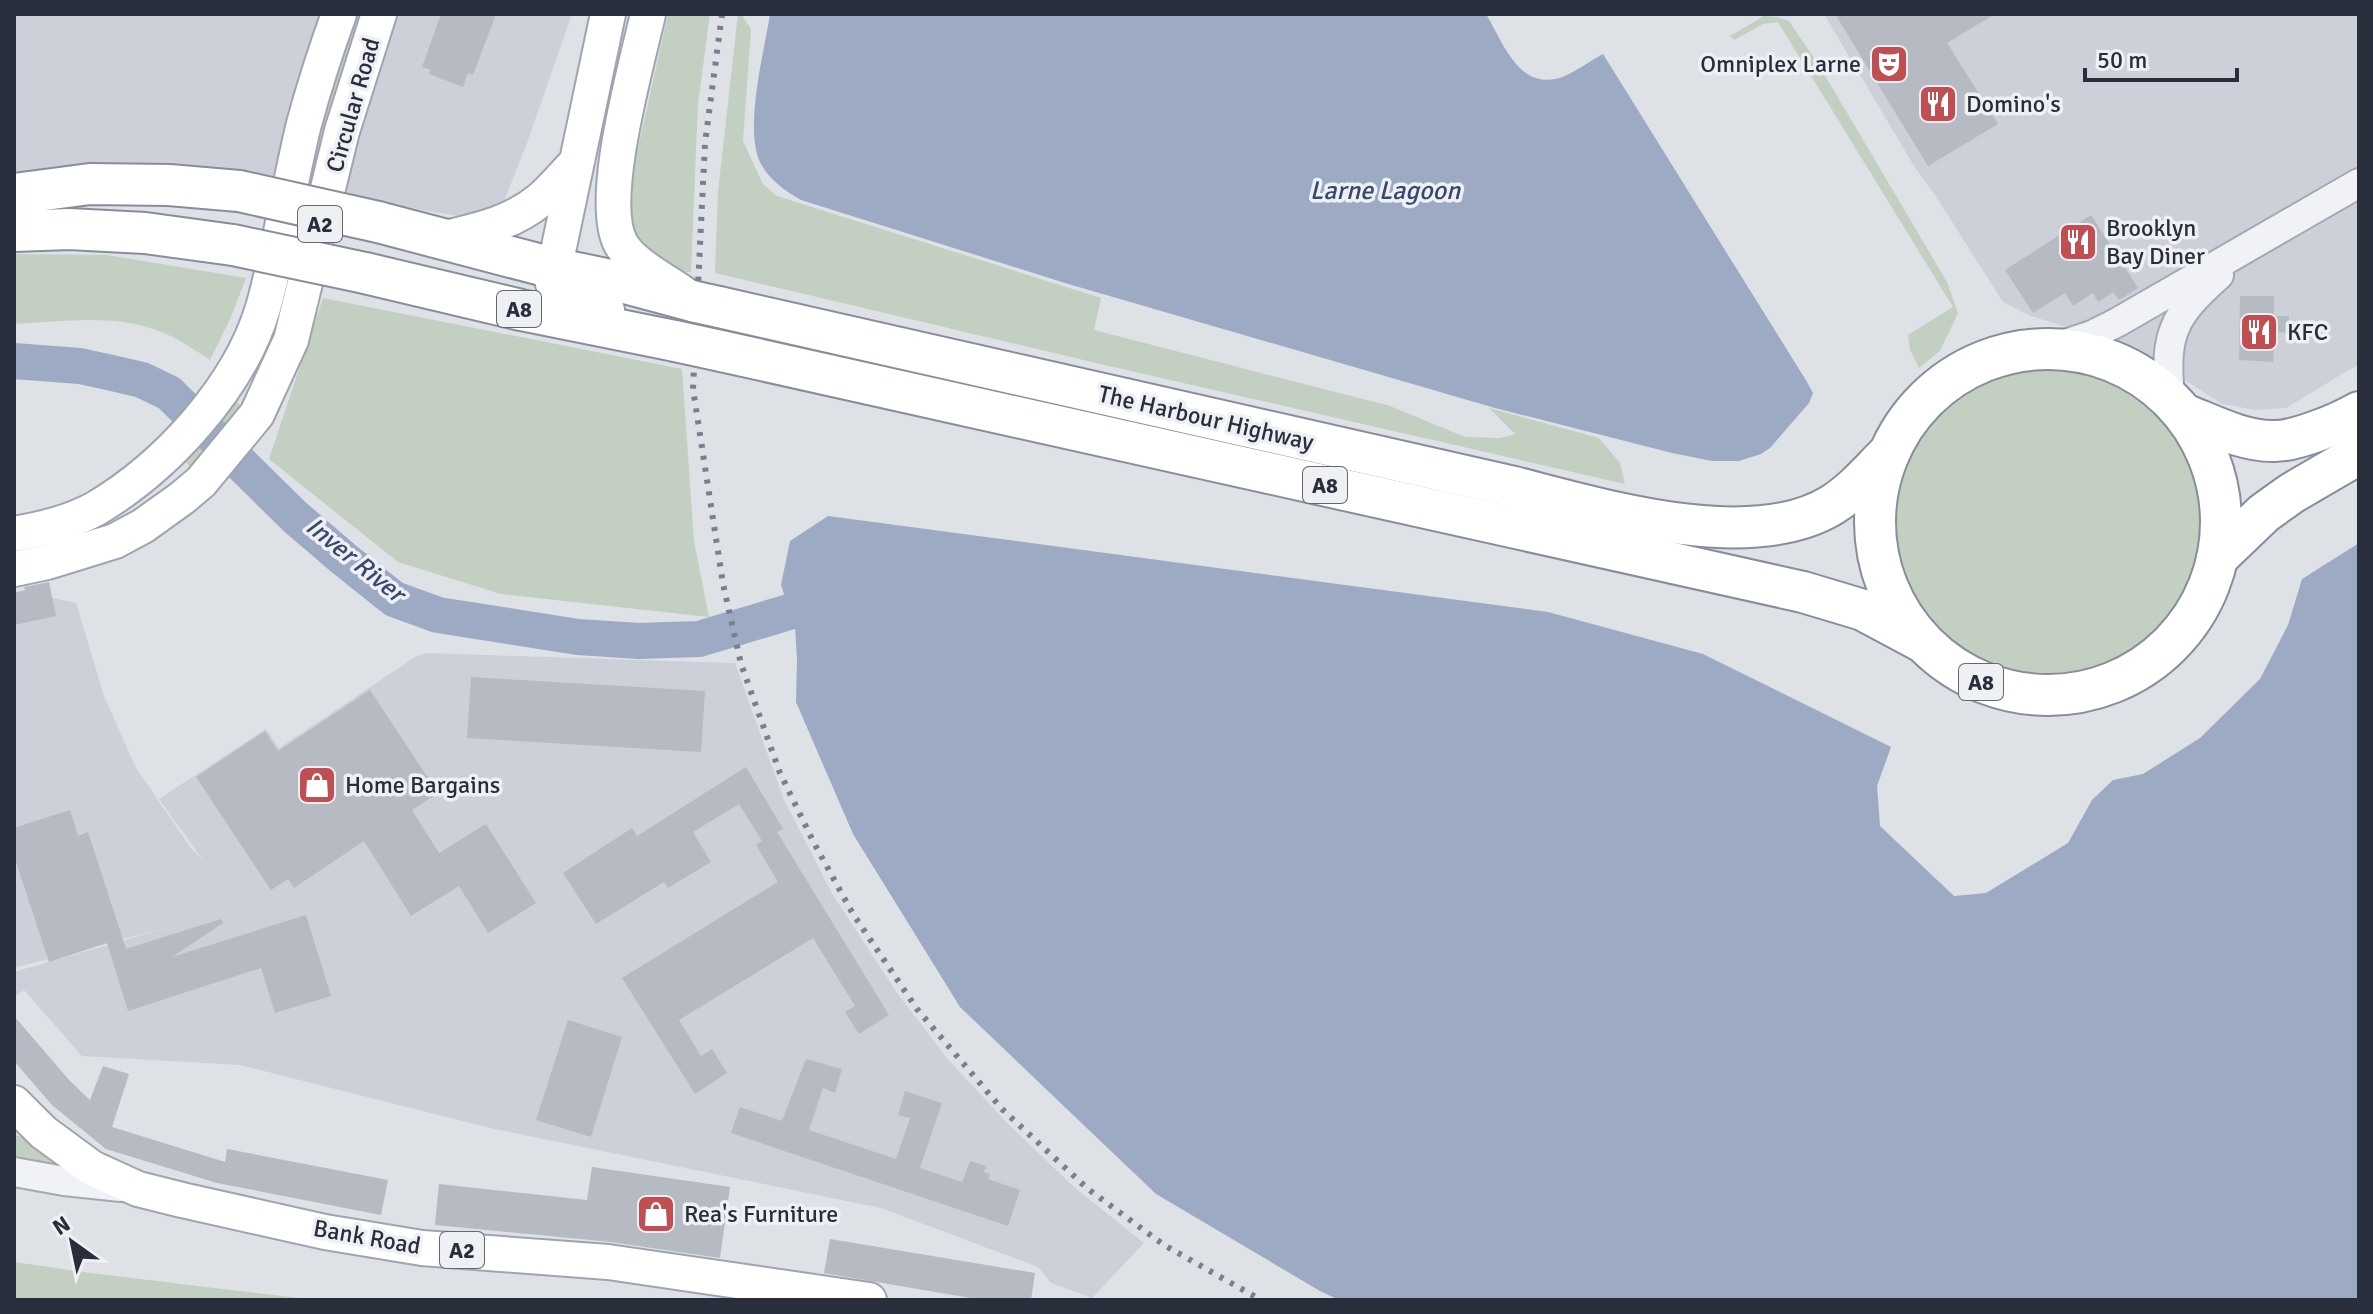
<svg xmlns="http://www.w3.org/2000/svg" width="2373" height="1314" font-family="Signika,sans-serif">
<style>
.built{fill:#cdd0d8}
.green{fill:#c3cfc0}
.water{fill:#9cabc3}
.lines{fill:none;stroke-linecap:round;stroke-linejoin:round}
.river{stroke:#9cabc3;stroke-width:36}
.building{fill:#b6bac3}
.minor-casing{stroke:#a4a8b0;stroke-width:32}
.major-casing{stroke:#9fa4b1;stroke-width:38}
.highway-casing{stroke:#878d9c;stroke-width:44}
.minor{stroke:#f1f2f5;stroke-width:28}
.major{stroke:#fff;stroke-width:34}
.highway{stroke:#fff;stroke-width:40}
.rail{stroke:#797f8e;stroke-width:6;stroke-dasharray:4 8;stroke-linecap:butt}
.highway-bridge-casing{stroke:#878d9c;stroke-width:44;stroke-linecap:butt}
.highway-bridge{stroke:#fff;stroke-width:40}
.labels{text-anchor:middle;dominant-baseline:central;stroke-width:7;stroke-linejoin:round;paint-order:stroke}
.shield{fill:#eef0f4;stroke:#646873;stroke-width:2}
.shield-label{font-size:22px;font-weight:bold;fill:#292e3c}
.poi-label{font-size:24px;fill:#292e3c;stroke:#eef0f4;text-anchor:start}
.street-label{font-size:24px;fill:#292e3c;stroke:#eef0f4}
.water-label{font-size:26px;font-style:italic;fill:#37496c;stroke:#eef0f4}
</style>
<rect width="100%" height="100%" fill="#dee1e6"/>
<!-- built -->
<g class="built">
<polygon points="14,14 572,14 527,143 500,211 471,218 421,210 263,174 14,175"/>
<polygon points="1824,14 2359,14 2359,364 2286,408 2255,410 2222,404 2137,349 2031,316 2003,302 1935,195 1914,166"/>
<polygon points="52,598 76,603 104,696 136,768 191,848 203,860 159,799 266,729 279,748 415,657 427,653 735,663 784,800 833,895 897,993 946,1057 1007,1123 1074,1187 1144,1243 1092,1298 1051,1283 1038,1267 881,1208 490,1128 240,1065 82,1056 24,990 14,997 14,972 177,925 14,968 14,625"/>
</g>
<!-- green -->
<g class="green">
<polygon points="668,14 710,14 698,103 691,272 680,272 642,247 631,222 629,202 632,175"/>
<polygon points="738,14 741,14 751,29 743,141 763,184 777,196 1101,298 1094,330 1390,406 1465,437 1500,438 1515,434 1489,408 1599,438 1620,463 1625,484 1109,366 715,273 718,192"/>
<polygon points="1764,16 1777,17 1789,21 1820,67 1947,282 1958,313 1940,351 1919,368 1910,350 1908,335 1953,307 1778,22 1763,24 1734,40 1730,36"/>
<polygon points="345,36 354,40 323,146 314,145"/>
<path d="M14,254L107,255L246,278L231,317L210,360C198,352 186,344 173,337C123,312 67,321 14,324Z"/>
<polygon points="323,298 682,369 694,541 709,617 501,594 398,562 269,459"/>
<circle cx="2050" cy="521" r="156"/>
<polygon points="232,399 242,406 190,467 181,457"/>
<path d="M14,1135C30,1137 41,1151 52,1161L51,1164L14,1157Z"/>
<polygon points="14,1262 90,1273 315,1300 14,1300"/>
</g>
<!-- water -->
<g class="water">
<path d="M770,14H1486C1504,44 1520,94 1565,76C1578,70 1590,61 1603,54L1807,382L1813,393L1809,403L1770,448L1761,454L1739,461H1712L1672,453L1495,408L1065,283L801,200C785,191 768,179 760,162C744,127 764,53 770,14Z"/>
<polygon points="828,516 1548,612 1703,654 1891,747 1877,786 1880,826 1954,896 1986,893 2068,843 2092,800 2113,780 2143,774 2200,738 2260,679 2288,625 2302,579 2359,543 2359,1300 1339,1300 1320,1291 1156,1194 960,1007 853,834 796,702 797,660 795,627 781,585 790,541"/>
</g>
<g class="lines">
<!-- river -->
<polyline class="river" points="14,361 80,366 112,373 142,380 169,393 295,517 344,559 394,599 438,615 578,637 639,641 699,639 789,612"/>
</g>
<!-- building -->
<g class="building">
<polygon points="441,14 496,14 473,75 468,73 463,87 429,74 431,70 422,67"/>
<polygon points="1835,14 1995,14 1947,43 1998,124 1928,166"/>
<polygon points="2091,215 2138,288 2119,300 2113,292 2098,302 2093,293 2073,306 2065,293 2033,313 2005,270"/>
<polygon points="2240,296 2274,296 2274,316 2289,316 2288,333 2275,332 2273,362 2239,360"/>
<polygon points="49,582 56,616 14,625 14,593 25,590 24,587"/>
<polygon points="471,677 705,691 701,752 467,738"/>
<polygon points="370,690 438,793 412,810 439,853 486,824 536,903 488,933 459,886 411,916 364,841 294,888 288,879 271,890 196,777 265,731 278,751"/>
<polygon points="746,767 783,829 777,832 889,1015 859,1034 845,1012 855,1006 813,938 679,1020 701,1056 712,1049 727,1073 695,1094 622,978 778,882 756,845 762,841 739,804 693,832 711,862 668,888 664,882 596,924 563,873 632,828 637,836"/>
<polygon points="70,810 78,836 88,832 126,949 221,919 223,923 172,957 306,915 331,996 275,1013 261,968 128,1011 107,943 49,962 14,856 14,828"/>
<polygon points="14,1016 70,1081 90,1100 103,1066 129,1074 112,1127 225,1162 227,1149 388,1180 381,1215 217,1183 106,1149 52,1105 14,1061"/>
<polygon points="568,1020 622,1037 591,1137 536,1120"/>
<polygon points="806,1059 842,1069 835,1093 823,1088 809,1130 896,1159 910,1118 898,1115 905,1091 942,1103 920,1168 962,1182 970,1161 986,1166 984,1172 990,1174 988,1179 1020,1190 1008,1226 731,1133 740,1107 782,1121"/>
<polygon points="592,1167 730,1187 720,1258 611,1242 435,1225 439,1184 587,1200"/>
<polygon points="830,1239 1035,1273 1031,1300 982,1300 824,1273"/>
</g>
<g class="lines">
<defs>
<g id="minor">
<polyline points="2056,347 2092,335 2118,322 2359,183"/>
<path d="M2170,396C2164,334 2173,316 2219,275"/>
<polyline points="14,1172 64,1181 121,1187"/>
</g>
<g id="major">
<path d="M648,14C637,64 597,201 621,244C632,264 666,281 684,294"/>
<path d="M445,238C479,230 512,223 540,200C553,189 564,175 576,163"/>
<path d="M607,310C587,305 557,304 552,280L608,14"/>
<path d="M14,534C42,529 69,523 95,509C166,467 239,388 263,308C280,248 289,185 304,124C314,87 326,50 339,14"/>
<polyline points="14,569 47,562 115,541 143,526 182,498 201,482 257,414 291,340 342,131 379,14"/>
<polyline points="14,1103 43,1132 92,1168 138,1189 182,1200 325,1232 422,1248 608,1262 869,1300"/>
</g>
<g id="highway">
<polyline points="14,194 90,184 169,185 239,191"/>
<polyline points="378,222 553,268 625,283 696,302"/>
<polyline points="14,231 69,229 145,233 233,245"/>
<polyline points="365,273 521,310 675,341"/>
<path d="M719,307L1514,487C1601,509 1750,555 1832,505C1853,492 1869,473 1886,456"/>
<circle cx="2048" cy="522" r="173"/>
<polyline points="721,351 1803,592 1863,610 1921,641"/>
<path d="M2184,414C2212,425 2244,442 2275,441C2297,441 2340,423 2359,412"/>
<polyline points="2217,558 2264,513 2292,493 2359,454"/>
</g>
</defs>
<!-- minor casing -->
<use href="#minor" class="minor-casing"/>
<!-- major casing -->
<use href="#major" class="major-casing"/>
<!-- highway casing -->
<use href="#highway" class="highway-casing"/>
<!-- minor -->
<use href="#minor" class="minor"/>
<!-- major -->
<use href="#major" class="major"/>
<!-- highway -->
<use href="#highway" class="highway"/>
<!-- rail -->
<polyline class="rail" points="722,14 705,143 693,389 723,584 741,664 780,773 814,843 853,914 917,1009 1002,1109 1088,1189 1164,1245 1261,1300"/>
<defs>
<g id="highway-bridge">
<polyline points="239,191 378,222"/>
<polyline points="233,245 365,273"/>
<polyline points="696,302 719,307"/>
<polyline points="675,341 721,351"/>
</g>
</defs>
<!-- highway-bridge casing -->
<use href="#highway-bridge" class="highway-bridge-casing"/>
<!-- highway-bridge -->
<use href="#highway-bridge" class="highway-bridge"/>
</g>
<!-- icons -->
<defs>
<symbol id="theatre-square" viewBox="-11 -11 22 22"><rect x="-9" y="-9" width="18" height="18" rx="4" fill="#c14e53" stroke="#eef0f4"/><path d="M-5-5.5Q0-4 5-5.5V0Q5 5 0 6Q-5 5-5 0ZM-3.3-2.5H-1v1.5H-3.3ZM1-2.5H3.3v1.5H1ZM-2.8 1Q0 5.5 2.8 1Z" fill="#fff"/></symbol>
<symbol id="restaurant-square" viewBox="-11 -11 22 22"><rect x="-9" y="-9" width="18" height="18" rx="4" fill="#c14e53" stroke="#eef0f4"/><path d="M-5-6h1v4h1v-4h1v4h1v-4h1v5L-1.5 .5V6h-2V.5L-5-1ZM5-6V6H3V1.5H1.5Q1.5-4 5-6Z" fill="#fff"/></symbol>
<symbol id="shop-square" viewBox="-11 -11 22 22"><rect x="-9" y="-9" width="18" height="18" rx="4" fill="#c14e53" stroke="#eef0f4"/><path d="M-5-2.5h2.3a2.7 3.5 0 0 1 5.4 0H5L5.5 6h-11ZM-1.5-2.5h3a1.5 2.3 0 0 0-3 0Z" fill="#fff"/></symbol>
</defs>
<g fill-rule="evenodd">
<use href="#theatre-square" x="1867" y="42" width="44" height="44"/>
<use href="#restaurant-square" x="1916" y="82" width="44" height="44"/>
<use href="#restaurant-square" x="2056" y="220" width="44" height="44"/>
<use href="#restaurant-square" x="2237" y="310" width="44" height="44"/>
<use href="#shop-square" x="295" y="763" width="44" height="44"/>
<use href="#shop-square" x="634" y="1192" width="44" height="44"/>
</g>
<g class="labels">
<!-- shield labels -->
<g class="shield">
<rect x="298" y="206" width="44" height="36" rx="6"/>
<rect x="497" y="291" width="44" height="36" rx="6"/>
<rect x="1303" y="467" width="44" height="36" rx="6"/>
<rect x="1959" y="664" width="44" height="36" rx="6"/>
<rect x="440" y="1232" width="44" height="36" rx="6"/>
</g>
<g class="shield-label">
<text x="320" y="224">A2</text>
<text x="519" y="309">A8</text>
<text x="1325" y="485">A8</text>
<text x="1981" y="682">A8</text>
<text x="462" y="1250">A2</text>
</g>
<!-- poi labels -->
<g class="poi-label">
<text x="1861" y="64" text-anchor="end">Omniplex Larne</text>
<text x="1966" y="104">Domino's</text>
<text x="2106" y="228">Brooklyn<tspan x="2106" dy="28">Bay Diner</tspan></text>
<text x="2287" y="332">KFC</text>
<text x="345" y="785">Home Bargains</text>
<text x="684" y="1214">Rea's Furniture</text>
</g>
<!-- street labels -->
<g class="street-label">
<text transform="translate(353 105) rotate(-74)">Circular Road</text>
<text transform="translate(1206 418) rotate(13)">The Harbour Highway</text>
<text transform="translate(367 1237) rotate(10)">Bank Road</text>
</g>
<!-- water labels -->
<g class="water-label">
<text x="1385" y="191">Larne Lagoon</text>
<text transform="translate(355 560) rotate(39)">Inver River</text>
</g>
</g>
<!-- border -->
<rect width="2373" height="1314" fill="none" stroke="#292e3c" stroke-width="32"/>
<!-- north arrow -->
<g transform="translate(72 1242) rotate(327)" stroke="#eef0f4" stroke-width="6" paint-order="stroke">
<path d="M0-6L14 30L0 20L-14 30Z" fill="#292e3c"/>
<text y="-12" font-size="22" font-weight="bold" text-anchor="middle" fill="#292e3c">N</text>
</g>
<!-- scale -->
<path d="M2085 68v12h152v-12" fill="none" stroke="#292e3c" stroke-width="4"/>
<text x="2097" y="68" font-size="24" fill="#292e3c" stroke="#eef0f4" stroke-width="6" paint-order="stroke">50 m</text>
</svg>
